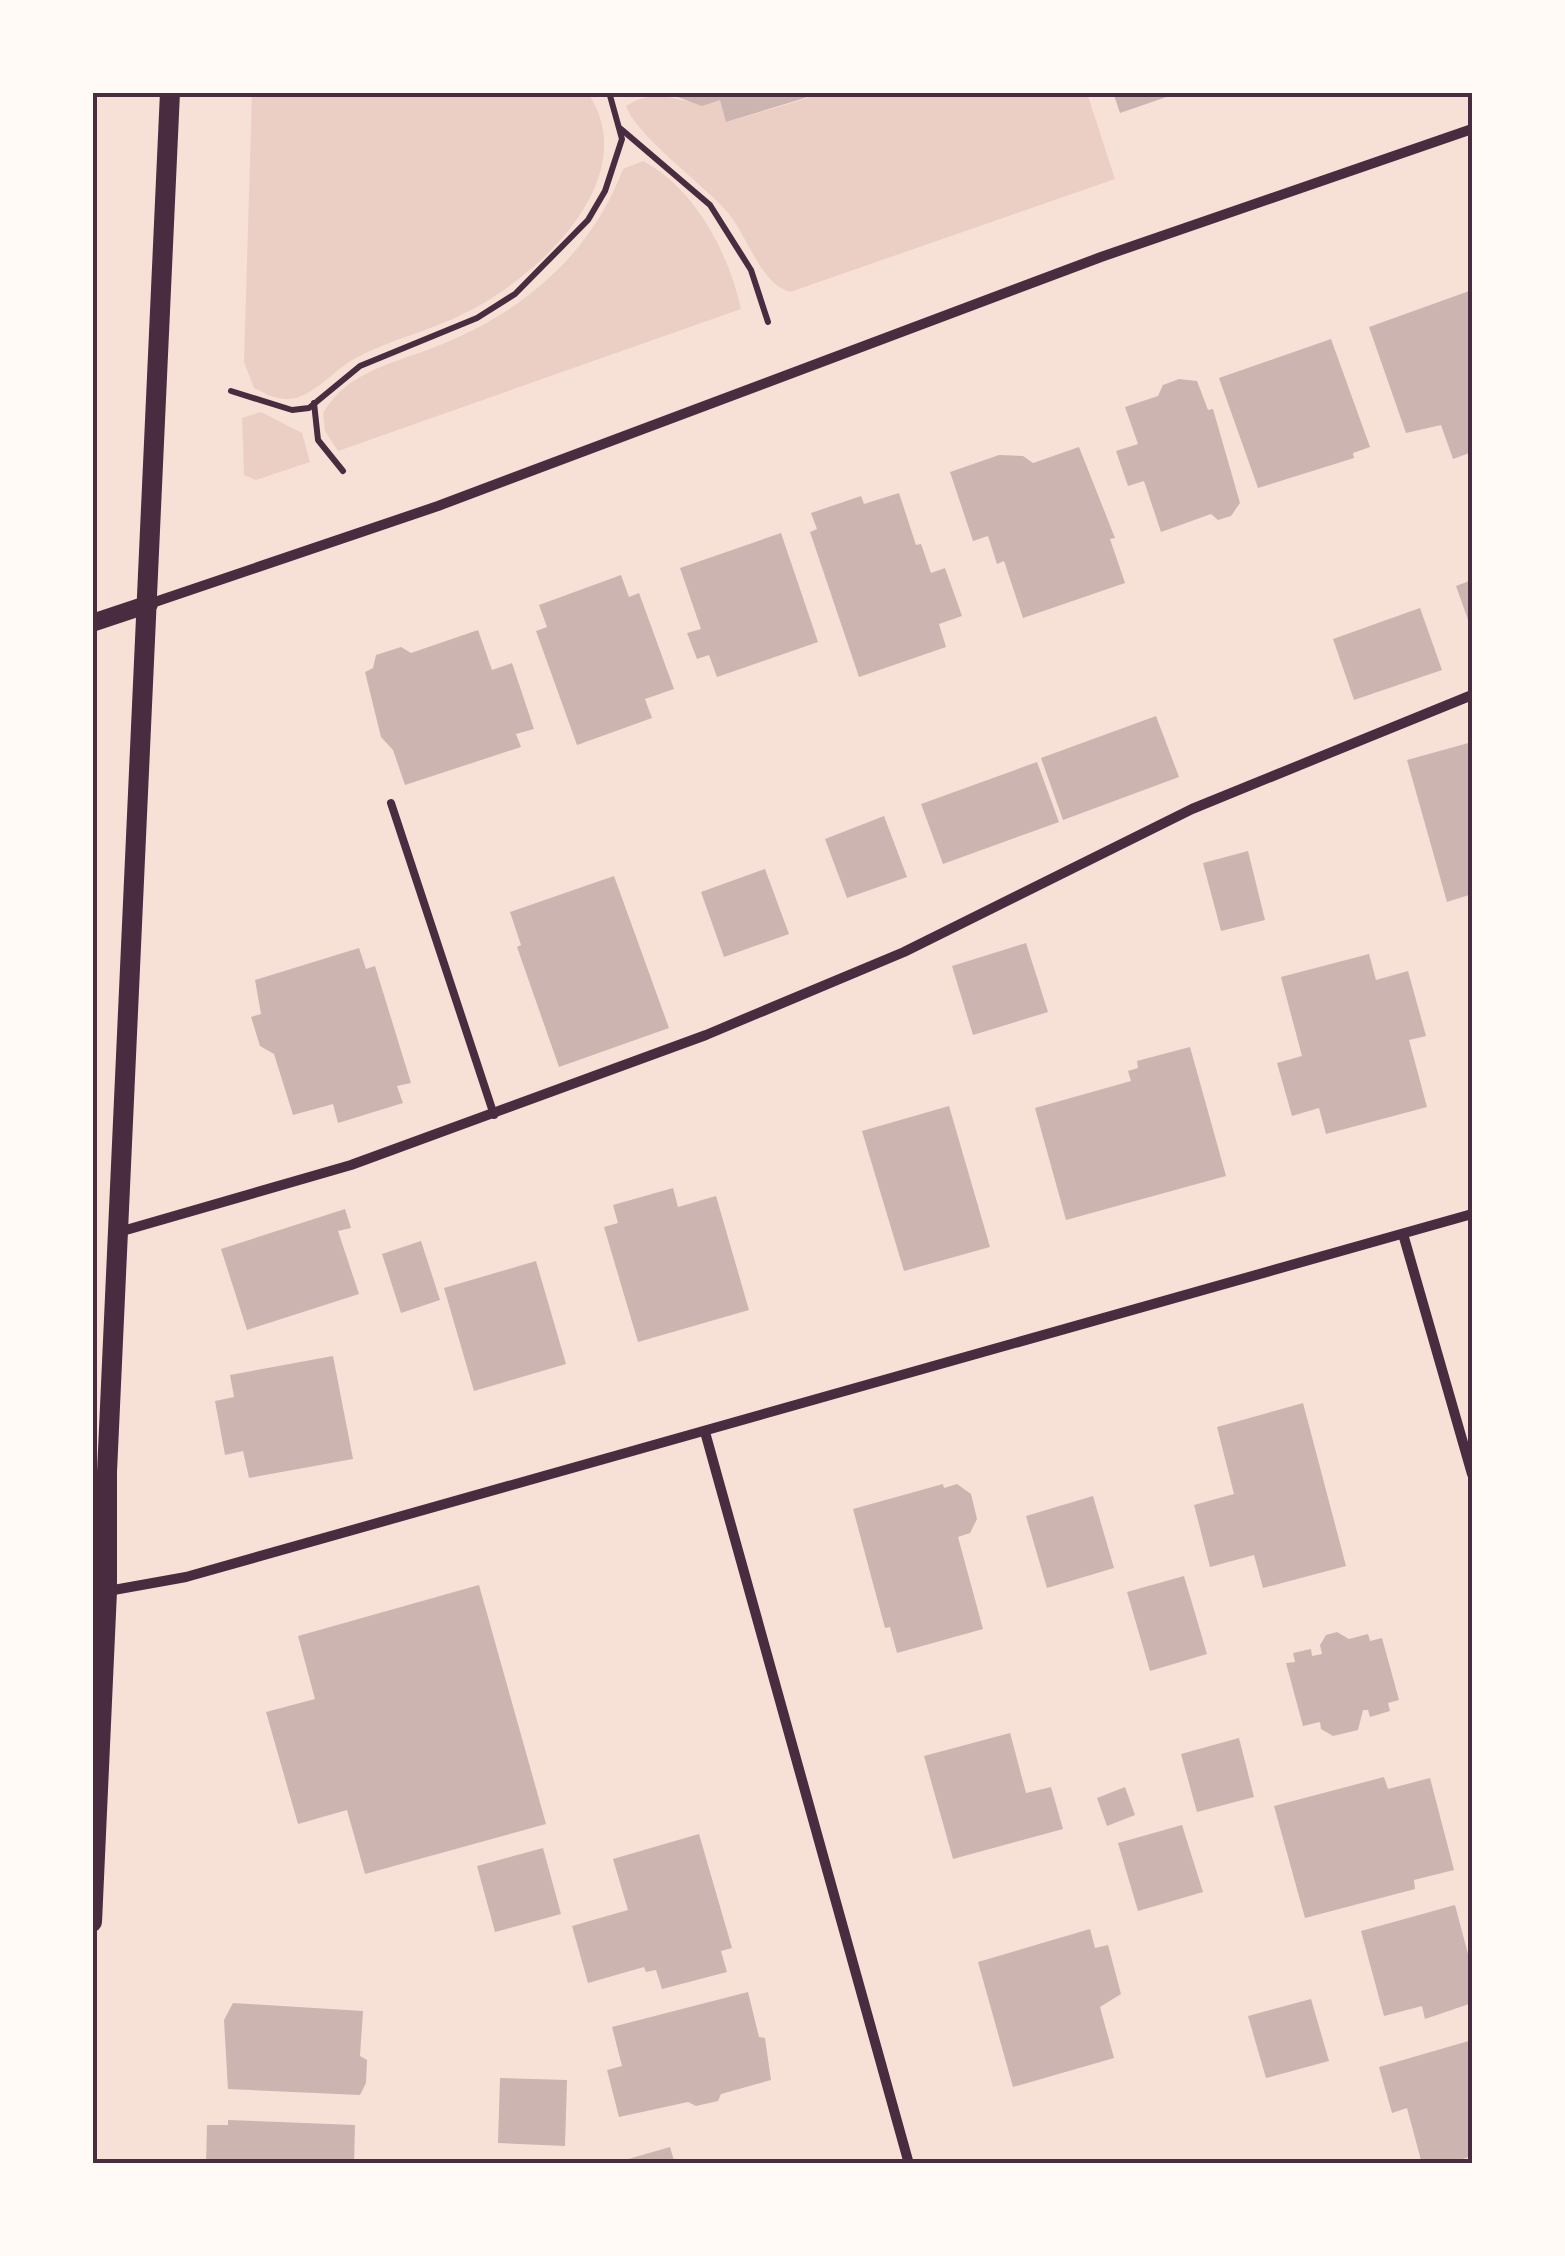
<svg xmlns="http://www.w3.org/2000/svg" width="1565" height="2256" font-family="Lato,sans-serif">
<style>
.green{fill:#ebcfc5}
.building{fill:#ccb4b1}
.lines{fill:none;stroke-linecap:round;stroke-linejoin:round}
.path{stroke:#4a2c40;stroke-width:6}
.service{stroke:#4a2c40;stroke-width:8}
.minor{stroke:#4a2c40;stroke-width:10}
.tertiary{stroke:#4a2c40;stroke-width:18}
.secondary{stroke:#4a2c40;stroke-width:20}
.neatline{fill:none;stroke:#4a2c40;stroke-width:4}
</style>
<rect width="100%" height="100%" fill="#f7e1d7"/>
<!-- green -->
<g class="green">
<path d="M252,93H588C645,178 538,277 467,312C431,331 390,339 354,359C334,370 313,397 290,399C278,400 265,394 254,388L244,362Z"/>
<path d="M807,93H1087L1115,179L790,292C761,284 748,238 729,214C705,185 636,136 626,106C664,81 684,112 720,100L727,122L808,98Z"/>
<path d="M643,161C696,189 729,254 741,309L338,451L325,431L323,413C349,369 397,363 440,345C524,311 591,254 623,169Z"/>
<polygon points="261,412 302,433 310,462 256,480 244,475 242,418"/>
</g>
<!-- building -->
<g class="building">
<polygon points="664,92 807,92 808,97 726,122 720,100 702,106"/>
<polygon points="1113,92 1178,92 1178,93 1120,113"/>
<polygon points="1472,290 1472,452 1453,459 1441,425 1406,433 1369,327"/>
<polygon points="1331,339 1370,447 1353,453 1354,458 1258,488 1219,378"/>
<polygon points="1179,379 1197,381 1208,410 1213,409 1240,503 1231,516 1218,520 1211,514 1161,532 1144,481 1128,486 1116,451 1138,444 1125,407 1158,396 1163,385"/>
<polygon points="1079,447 1115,538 1110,539 1125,583 1023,618 1004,561 997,564 988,536 973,541 950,472 999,455 1023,456 1033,463"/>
<polygon points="899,493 916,545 921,544 931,573 945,568 962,616 939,624 946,647 859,677 810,532 817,529 811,513 861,496 864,504"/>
<polygon points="781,533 818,642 717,677 709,655 697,659 687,633 701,629 680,568"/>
<polygon points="621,575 629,597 639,593 674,689 645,699 652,718 577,745 536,631 547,627 539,605"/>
<polygon points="1472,580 1472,631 1456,586"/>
<polygon points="1420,608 1442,670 1354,700 1333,639"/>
<polygon points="478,630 492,670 512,663 534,729 516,734 521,747 405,785 393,750 381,737 365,672 373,668 376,655 401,647 411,653"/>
<polygon points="1156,716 1179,777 1063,820 1041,758"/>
<polygon points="1472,742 1472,894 1447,902 1407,760"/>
<polygon points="1037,762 1059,822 943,864 921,804"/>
<polygon points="884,816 907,877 847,898 825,839"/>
<polygon points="1248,851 1265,920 1221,931 1203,863"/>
<polygon points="765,869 789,934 724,957 701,892"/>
<polygon points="614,876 669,1028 559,1067 517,947 521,945 510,912"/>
<polygon points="1026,943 1048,1012 973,1035 952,966"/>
<polygon points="359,948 366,969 375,966 411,1083 397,1086 403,1103 338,1123 333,1104 293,1115 274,1054 260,1046 251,1017 261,1014 255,980"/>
<polygon points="1369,954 1376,980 1408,971 1426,1036 1409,1040 1427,1107 1326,1134 1319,1108 1292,1116 1277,1063 1302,1056 1281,977"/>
<polygon points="1190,1047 1226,1176 1066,1220 1035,1108 1131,1081 1128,1071 1138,1068 1137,1061"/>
<polygon points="949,1106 990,1247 904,1271 862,1131"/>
<polygon points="673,1188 678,1207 716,1196 749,1310 638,1342 604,1227 618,1223 613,1205"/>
<polygon points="345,1209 351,1228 338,1231 359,1294 247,1330 221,1249"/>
<polygon points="421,1241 440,1300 401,1313 382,1254"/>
<polygon points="536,1261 566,1364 474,1391 444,1288"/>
<polygon points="333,1356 353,1459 249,1478 243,1451 225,1455 215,1401 234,1397 230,1375"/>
<polygon points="1303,1403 1346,1566 1263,1588 1254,1555 1210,1567 1194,1505 1234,1494 1217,1427"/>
<polygon points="943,1484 944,1488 957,1484 971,1494 977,1519 970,1533 958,1537 983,1629 897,1653 890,1627 885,1628 853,1509"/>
<polygon points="1093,1496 1114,1568 1047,1588 1026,1516"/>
<polygon points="1184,1576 1207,1654 1150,1671 1127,1592"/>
<polygon points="479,1585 546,1824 365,1874 347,1810 298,1824 266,1712 315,1699 298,1636"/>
<polygon points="1337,1632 1349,1639 1368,1634 1370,1641 1382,1638 1399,1700 1388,1703 1390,1711 1370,1717 1368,1710 1363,1710 1358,1730 1333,1736 1321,1729 1320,1722 1303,1726 1286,1663 1295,1662 1293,1653 1311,1649 1312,1656 1322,1654 1320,1645 1326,1635"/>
<polygon points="1010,1733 1026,1793 1051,1787 1063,1829 953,1859 924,1756"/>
<polygon points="1239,1738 1254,1797 1197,1812 1181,1754"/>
<polygon points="1384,1777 1388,1789 1430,1778 1454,1870 1414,1880 1415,1889 1305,1918 1274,1806"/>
<polygon points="1125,1787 1135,1815 1107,1826 1097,1798"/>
<polygon points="1182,1825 1203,1892 1138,1911 1118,1843"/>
<polygon points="699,1834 732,1948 721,1951 727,1972 662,1989 656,1970 646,1972 644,1967 588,1983 572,1926 628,1910 613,1859"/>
<polygon points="543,1848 561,1914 495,1932 477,1866"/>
<polygon points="1455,1905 1472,1969 1472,2003 1425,2019 1422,2006 1384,2016 1361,1931"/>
<polygon points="1090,1929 1095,1948 1108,1945 1121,1994 1100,2007 1114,2058 1013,2087 978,1962"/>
<polygon points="748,1992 759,2037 765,2038 771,2080 721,2094 718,2101 696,2106 688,2102 619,2117 607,2070 622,2066 612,2027"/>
<polygon points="1311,1999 1329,2061 1266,2078 1248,2016"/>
<polygon points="233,2003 363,2011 360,2056 367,2060 366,2083 360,2095 228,2089 224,2020"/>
<polygon points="1472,2040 1472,2156 1448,2164 1422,2164 1407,2108 1392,2113 1379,2067"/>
<polygon points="500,2078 567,2080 565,2146 498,2143"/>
<polygon points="228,2120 355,2125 354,2164 206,2164 207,2125 228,2125"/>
<polygon points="670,2147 675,2164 618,2164 618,2162"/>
</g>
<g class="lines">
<!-- path -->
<g class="path">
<polyline points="621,129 710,205 751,270 768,322"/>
<polyline points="231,391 292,410 309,408 360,366 477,318 515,294 588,220 605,191 622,139 609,92"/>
<polyline points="314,403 318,440 343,471"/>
</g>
<!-- service -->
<polyline class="service" points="391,803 494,1115"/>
<!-- minor -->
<g class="minor">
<polyline points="149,604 438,506 1101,257 1472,129"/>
<polyline points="119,1232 351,1165 706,1035 904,952 1192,809 1472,695"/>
<polyline points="1403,1234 1472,1474"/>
<polyline points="705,1432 909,2164"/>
<polyline points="108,1591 186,1577 1472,1214"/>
</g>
<!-- tertiary -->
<polyline class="tertiary" points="92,623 149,604"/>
<!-- secondary -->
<polyline class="secondary" points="92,1922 107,1591 107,1472 170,92"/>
</g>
<!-- border -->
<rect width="1565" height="2256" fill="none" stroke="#fffaf5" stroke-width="190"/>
<rect x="95" y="95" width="1375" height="2066" class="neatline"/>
</svg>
